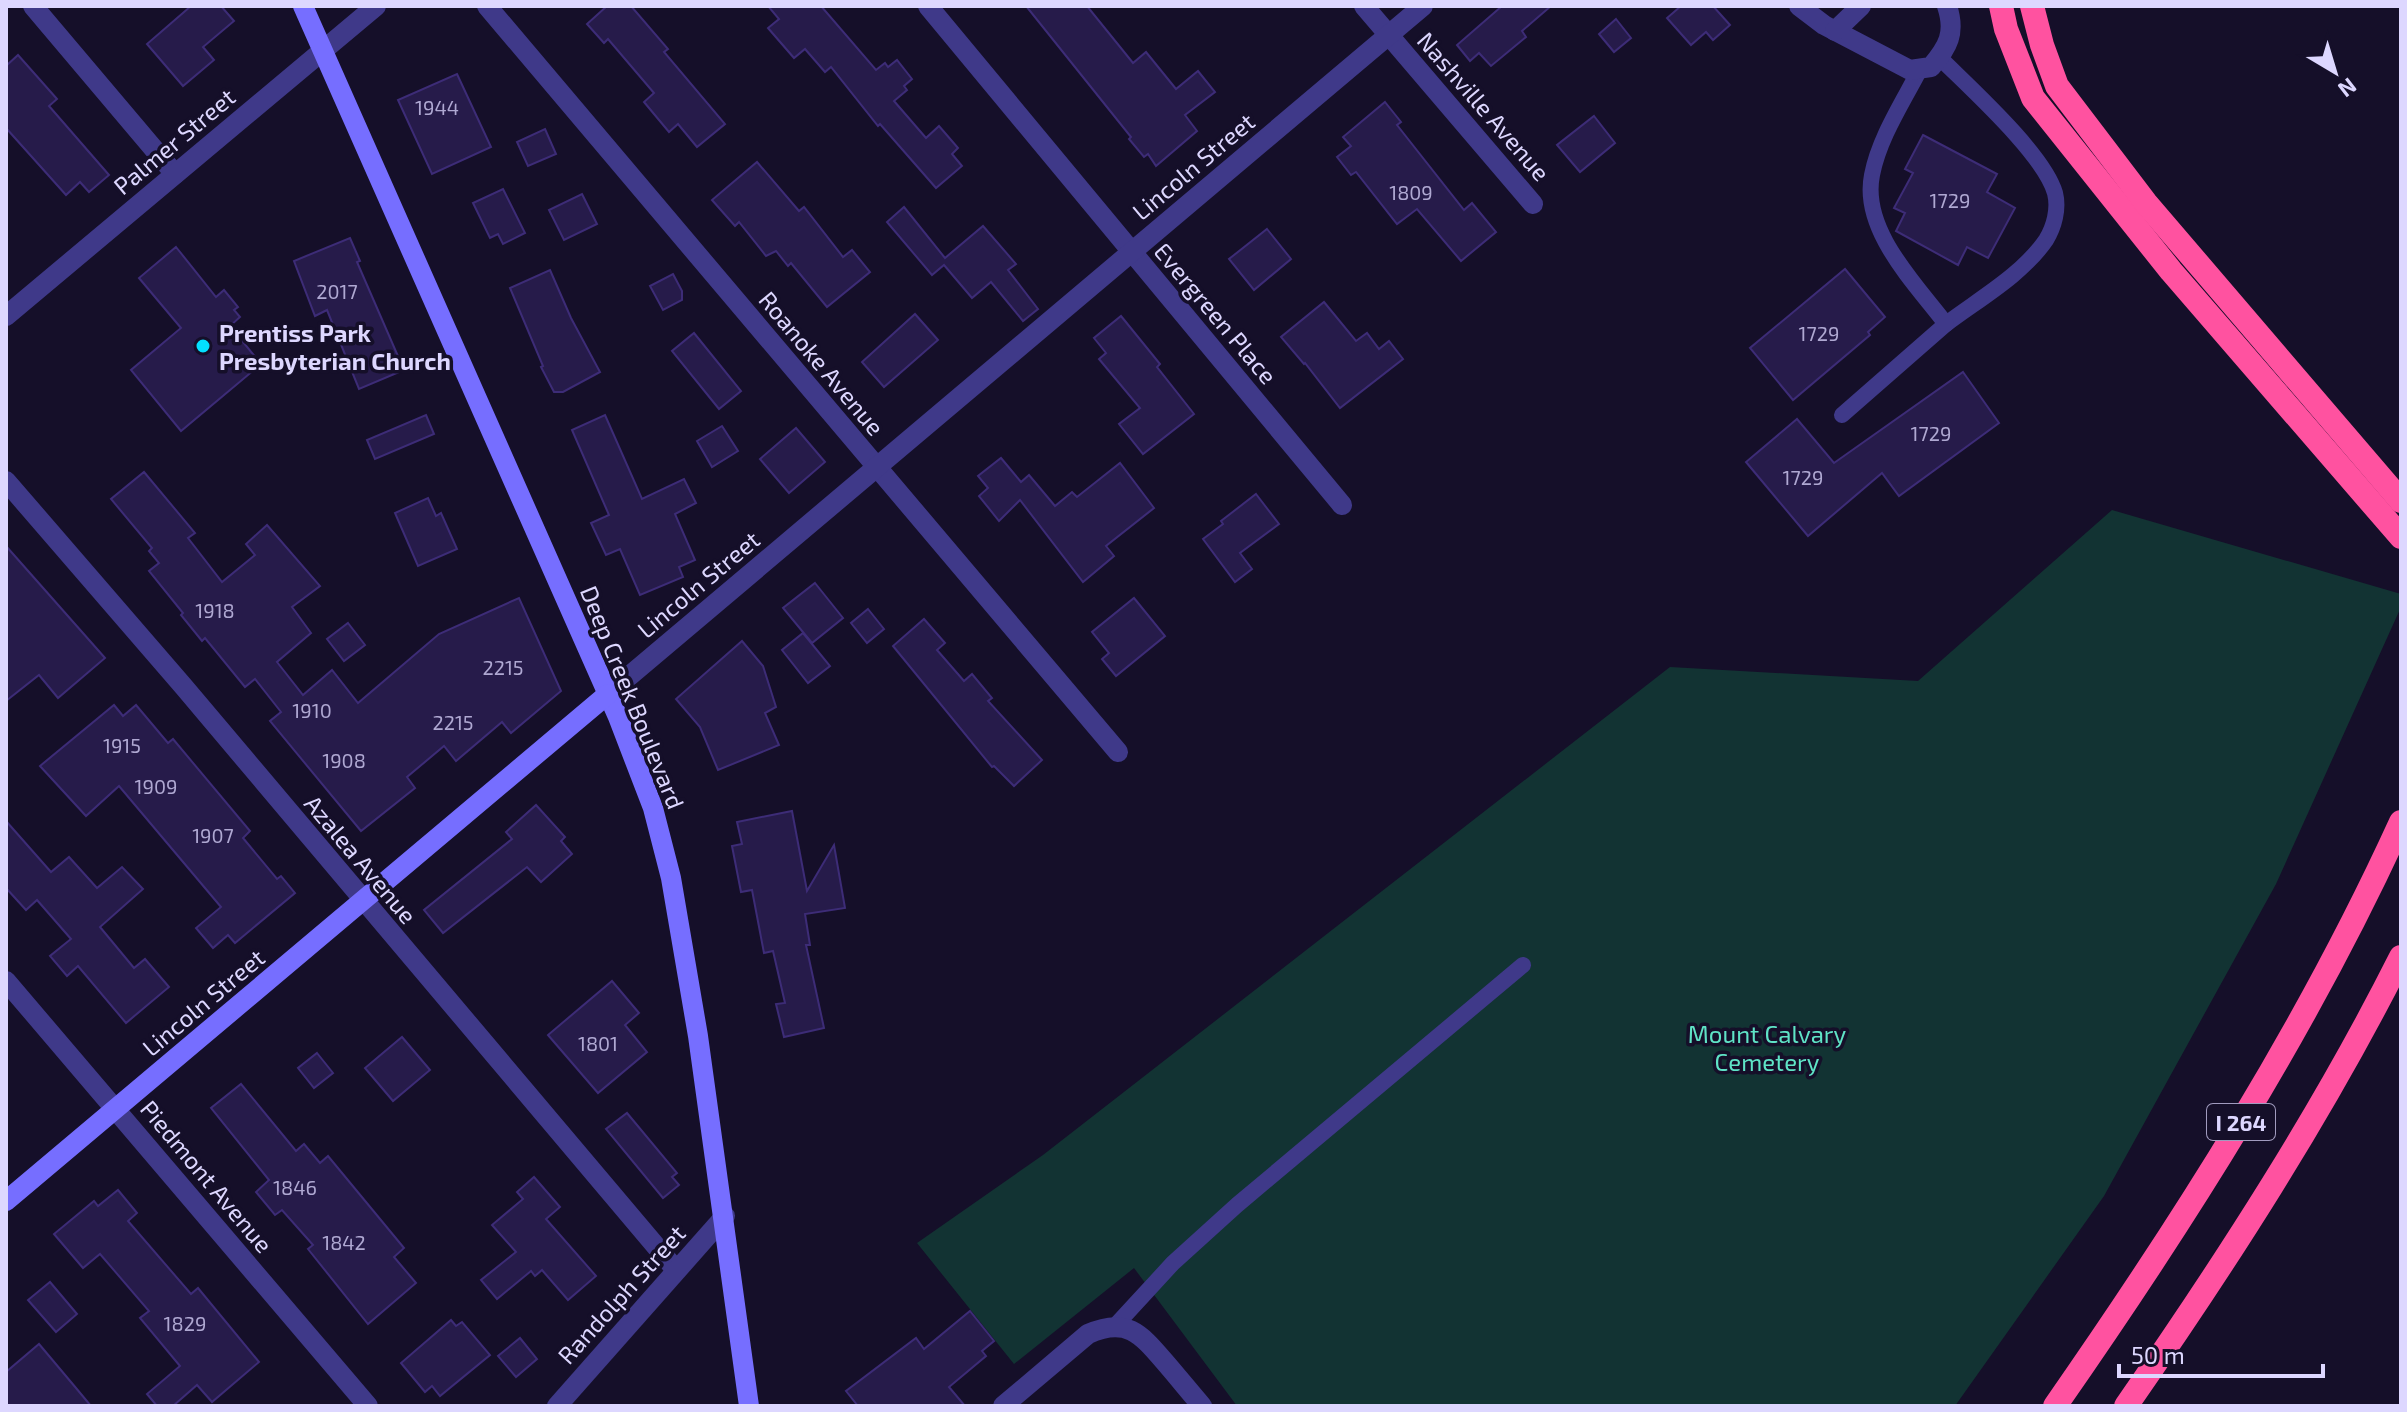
<svg xmlns="http://www.w3.org/2000/svg" width="2407" height="1412" font-family="'Exo 2',sans-serif">
<style>
.green{fill:#123333}
.building{fill:#261b4a;stroke:#3d2c77;stroke-width:2}
.lines{fill:none;stroke-linecap:round;stroke-linejoin:round}
.lane{stroke:#3f3989;stroke-width:16}
.street{stroke:#3f3989;stroke-width:20}
.secondary{stroke:#766eff;stroke-width:20}
.highway{stroke:#ff52a0;stroke-width:24}
.poi-dot{fill:#03dfff;stroke:#150f29;stroke-width:3}
.labels{text-anchor:middle;dominant-baseline:central;stroke-width:7;stroke-linejoin:round;paint-order:stroke}
.number-label{font-size:20px;fill:#afa8d2}
.shield{fill:#150f29;stroke:#a19bbf;stroke-width:2}
.shield-label{font-size:22px;font-weight:bold;fill:#ddd7ff}
.street-label{font-size:24px;fill:#ddd7ff;stroke:#150f29}
.poi-label{font-size:24px;font-weight:bold;fill:#ddd7ff;stroke:#150f29;text-anchor:start}
.park-label{font-size:24px;fill:#5fe3c6;stroke:#150f29}
</style>
<rect width="100%" height="100%" fill="#150f29"/>
<!-- green -->
<polygon class="green" points="2112,510 2401,594 2401,607 2276,884 2104,1196 1955,1406 1237,1406 1134,1268 1014,1364 917,1243 1043,1155 1670,667 1918,681"/>
<!-- building -->
<g class="building">
<polygon points="191,6 221,6 234,21 203,47 214,60 183,86 147,44"/>
<polygon points="607,6 631,6 668,49 664,52 725,124 697,147 678,124 669,132 644,102 654,93 608,39 604,43 587,24"/>
<polygon points="768,6 821,6 876,70 885,63 888,67 897,60 912,79 904,86 907,90 894,101 926,138 939,126 958,148 952,154 962,166 936,188 880,124 878,126 831,67 825,72 805,49 794,58 768,28 779,19"/>
<polygon points="1026,6 1087,6 1133,63 1146,52 1176,89 1198,71 1215,92 1185,115 1197,131 1156,166 1148,154 1144,157 1129,139 1131,137"/>
<polygon points="1502,6 1551,6 1522,31 1526,37 1491,66 1479,53 1470,61 1457,45"/>
<polygon points="1681,6 1713,6 1730,25 1713,40 1706,32 1691,45 1667,18"/>
<polygon points="1616,19 1631,38 1614,52 1599,34"/>
<polygon points="18,55 57,99 49,106 109,175 89,192 80,182 66,195 6,128 6,66"/>
<polygon points="457,74 491,147 432,174 398,100"/>
<polygon points="1385,102 1401,122 1397,125 1464,210 1472,203 1496,232 1461,261 1417,209 1397,224 1356,172 1351,175 1337,157 1351,146 1343,137"/>
<polygon points="1594,116 1615,143 1580,172 1557,145"/>
<polygon points="545,129 556,154 528,166 517,142"/>
<polygon points="1923,135 1997,174 1987,192 2015,208 1988,258 1967,247 1958,265 1896,231 1905,213 1894,208 1913,173 1905,169"/>
<polygon points="757,162 799,211 804,207 843,257 852,250 870,272 827,307 791,263 788,266 776,251 766,256 739,222 735,226 712,200"/>
<polygon points="503,189 525,233 503,244 498,234 490,238 473,203"/>
<polygon points="582,194 597,224 564,240 549,210"/>
<polygon points="904,207 945,258 983,226 1016,264 1008,270 1038,309 1023,321 991,282 972,298 944,265 932,275 887,222"/>
<polygon points="1267,229 1291,259 1254,290 1229,259"/>
<polygon points="350,238 360,261 357,262 404,370 359,389 327,310 315,316 294,261"/>
<polygon points="176,247 216,297 224,290 238,307 234,310 240,317 230,326 261,364 181,431 131,370 181,328 139,278"/>
<polygon points="1845,269 1885,317 1868,332 1870,335 1793,400 1750,348"/>
<polygon points="550,270 571,318 600,372 563,392 554,392 541,367 543,366 510,288"/>
<polygon points="673,274 682,291 682,300 663,310 650,286"/>
<polygon points="1324,302 1356,341 1367,333 1379,349 1389,341 1403,359 1340,408 1305,363 1304,364 1281,337"/>
<polygon points="915,314 938,340 884,387 862,362"/>
<polygon points="1121,316 1160,364 1157,367 1194,414 1143,454 1119,424 1140,408 1099,359 1106,353 1094,338"/>
<polygon points="694,333 741,391 719,409 672,351"/>
<polygon points="1963,372 1999,423 1899,496 1882,473 1808,536 1746,462 1797,419 1834,463"/>
<polygon points="426,415 434,434 375,459 367,440"/>
<polygon points="605,415 642,499 684,479 696,503 675,514 695,560 679,567 683,577 640,595 620,549 606,555 591,523 609,515 572,430"/>
<polygon points="722,426 738,451 712,467 697,441"/>
<polygon points="796,428 825,462 789,493 760,459"/>
<polygon points="1001,458 1021,482 1029,475 1055,506 1072,492 1077,497 1120,463 1154,508 1106,546 1114,556 1083,582 1020,500 999,521 979,496 988,488 978,476"/>
<polygon points="144,472 195,533 188,538 222,582 255,555 246,544 267,525 320,586 292,607 311,633 277,662 303,695 332,670 358,703 439,634 519,598 561,691 511,733 502,722 456,761 444,746 407,777 415,788 361,831 270,721 281,712 255,679 245,687 205,638 202,641 181,615 183,613 149,571 159,563 149,551 152,548 111,499"/>
<polygon points="1256,494 1279,524 1240,553 1252,569 1235,582 1203,539 1223,524 1221,521"/>
<polygon points="428,498 436,516 441,513 457,549 418,566 395,513"/>
<polygon points="6,546 105,658 58,698 39,675 6,701"/>
<polygon points="815,583 843,618 812,643 783,608"/>
<polygon points="1134,598 1165,636 1116,676 1102,659 1109,653 1092,632"/>
<polygon points="868,609 884,629 867,643 851,623"/>
<polygon points="924,619 945,643 937,650 964,681 972,674 992,698 988,701 1042,760 1014,786 994,766 992,767 893,646"/>
<polygon points="348,623 365,645 344,661 327,639"/>
<polygon points="803,633 830,666 808,683 782,650"/>
<polygon points="742,641 763,666 776,707 765,713 779,745 718,770 700,727 676,699"/>
<polygon points="114,705 123,716 136,705 168,743 173,739 250,831 243,838 277,879 281,876 295,893 235,943 228,935 213,948 196,928 221,907 119,786 86,816 40,766"/>
<polygon points="536,805 565,837 561,841 572,854 541,882 527,867 443,933 424,910 512,839 506,832"/>
<polygon points="792,811 807,891 834,845 845,908 805,914 810,945 806,945 824,1028 784,1037 776,1004 785,1003 773,951 764,953 752,890 741,892 732,846 742,844 737,822"/>
<polygon points="6,821 51,872 69,857 97,888 122,867 143,889 100,927 134,968 145,959 169,987 126,1023 78,966 67,976 50,956 71,939 37,900 26,910 6,888"/>
<polygon points="612,981 639,1013 625,1025 647,1052 598,1093 548,1035"/>
<polygon points="402,1037 430,1070 393,1101 365,1068"/>
<polygon points="317,1053 333,1073 314,1088 298,1068"/>
<polygon points="241,1084 296,1151 304,1144 320,1163 328,1156 404,1248 394,1257 416,1283 368,1324 308,1249 313,1245 282,1210 275,1215 256,1192 269,1180 211,1108"/>
<polygon points="627,1113 677,1173 672,1177 679,1185 663,1198 606,1129"/>
<polygon points="534,1177 560,1207 546,1219 596,1276 568,1300 542,1270 535,1276 531,1271 497,1299 481,1280 516,1252 492,1225 523,1199 517,1192"/>
<polygon points="118,1190 137,1213 128,1221 191,1294 198,1288 259,1362 212,1402 197,1385 173,1406 157,1406 147,1394 180,1366 140,1318 149,1311 100,1254 83,1268 54,1234 94,1201 98,1206"/>
<polygon points="50,1282 77,1314 56,1332 28,1300"/>
<polygon points="970,1311 994,1341 982,1351 986,1356 949,1387 965,1406 858,1406 846,1391 916,1338 924,1349"/>
<polygon points="451,1320 456,1326 462,1322 490,1355 440,1396 432,1386 425,1392 401,1363"/>
<polygon points="520,1338 537,1359 516,1377 498,1356"/>
<polygon points="39,1344 76,1388 91,1406 6,1406 6,1372"/>
</g>
<g class="lines">
<!-- lane -->
<g class="lane">
<path d="M1939,57C1969,87 2044,154 2055,193C2059,209 2054,227 2046,240C2022,275 1979,299 1946,324"/>
<path d="M1842,415L1946,324C1915,283 1861,230 1872,175C1879,138 1903,102 1920,69"/>
<polyline points="1115,1326 1173,1263 1237,1205 1523,965"/>
</g>
<!-- street -->
<g class="street">
<polyline points="33,6 175,174"/>
<polyline points="487,6 1118,752"/>
<polyline points="928,6 1342,505"/>
<polyline points="1364,6 1533,204"/>
<path d="M1799,6L1824,25L1910,70L1931,67C1948,47 1956,33 1947,6"/>
<polyline points="1835,31 1861,6"/>
<polyline points="6,316 376,6"/>
<polyline points="6,481 184,687 676,1270"/>
<polyline points="608,694 1423,6"/>
<polyline points="6,981 368,1406"/>
<polyline points="557,1406 725,1216"/>
<path d="M1003,1406L1088,1334C1126,1317 1140,1333 1164,1361C1177,1376 1189,1391 1202,1406"/>
</g>
<!-- secondary -->
<g class="secondary">
<polyline points="303,6 618,717 653,808 671,878 698,1036 749,1406"/>
<polyline points="6,1201 608,694"/>
</g>
<!-- highway -->
<g class="highway">
<polyline points="2001,6 2006,29 2033,98 2171,271 2401,537"/>
<polyline points="2032,6 2042,45 2057,86 2146,203 2401,501"/>
<path d="M2055,1406C2184,1221 2307,1028 2401,822"/>
<path d="M2126,1406C2226,1262 2322,1114 2401,957"/>
</g>
</g>
<!-- markers -->
<circle class="poi-dot" cx="203" cy="346" r="8"/>
<g class="labels">
<!-- number labels -->
<g class="number-label">
<text x="437" y="107">1944</text>
<text x="1411" y="192">1809</text>
<text x="1950" y="200">1729</text>
<text x="337" y="291">2017</text>
<text x="1819" y="333">1729</text>
<text x="1931" y="433">1729</text>
<text x="1803" y="477">1729</text>
<text x="215" y="610">1918</text>
<text x="503" y="667">2215</text>
<text x="312" y="710">1910</text>
<text x="453" y="722">2215</text>
<text x="122" y="745">1915</text>
<text x="344" y="760">1908</text>
<text x="156" y="786">1909</text>
<text x="213" y="835">1907</text>
<text x="598" y="1043">1801</text>
<text x="295" y="1187">1846</text>
<text x="344" y="1242">1842</text>
<text x="185" y="1323">1829</text>
</g>
<!-- shield labels -->
<rect class="shield" x="2207" y="1104" width="68" height="36" rx="6"/>
<g class="shield-label">
<text x="2241" y="1122">I 264</text>
</g>
<!-- street labels -->
<g class="street-label">
<text transform="translate(1484 106) rotate(49)">Nashville Avenue</text>
<text transform="translate(174 141) rotate(-40)">Palmer Street</text>
<text transform="translate(1193 166) rotate(-40)">Lincoln Street</text>
<text transform="translate(1216 313) rotate(50)">Evergreen Place</text>
<text transform="translate(822 363) rotate(50)">Roanoke Avenue</text>
<text transform="translate(698 584) rotate(-40)">Lincoln Street</text>
<text transform="translate(633 697) rotate(68)">Deep Creek Boulevard</text>
<text transform="translate(361 859) rotate(50)">Azalea Avenue</text>
<text transform="translate(203 1002) rotate(-40)">Lincoln Street</text>
<text transform="translate(207 1176) rotate(50)">Piedmont Avenue</text>
<text transform="translate(621 1294) rotate(-48)">Randolph Street</text>
</g>
<!-- poi labels -->
<g class="poi-label">
<text x="219" y="332">Prentiss Park<tspan x="219" dy="28">Presbyterian Church</tspan></text>
</g>
<!-- park labels -->
<g class="park-label">
<text x="1767" y="1033">Mount Calvary<tspan x="1767" dy="28">Cemetery</tspan></text>
</g>
</g>
<!-- border -->
<rect width="2407" height="1412" fill="none" stroke="#ddd7ff" stroke-width="16"/>
<!-- north arrow -->
<g transform="translate(2335 72) rotate(142)" stroke="#150f29" stroke-width="6" paint-order="stroke">
<path d="M0-6L14 30L0 20L-14 30Z" fill="#ddd7ff"/>
<text y="-12" font-size="22" font-weight="bold" text-anchor="middle" fill="#ddd7ff">N</text>
</g>
<!-- scale -->
<path d="M2119 1364v12h204v-12" fill="none" stroke="#ddd7ff" stroke-width="4"/>
<text x="2131" y="1364" font-size="24" fill="#ddd7ff" stroke="#150f29" stroke-width="6" paint-order="stroke">50 m</text>
</svg>
